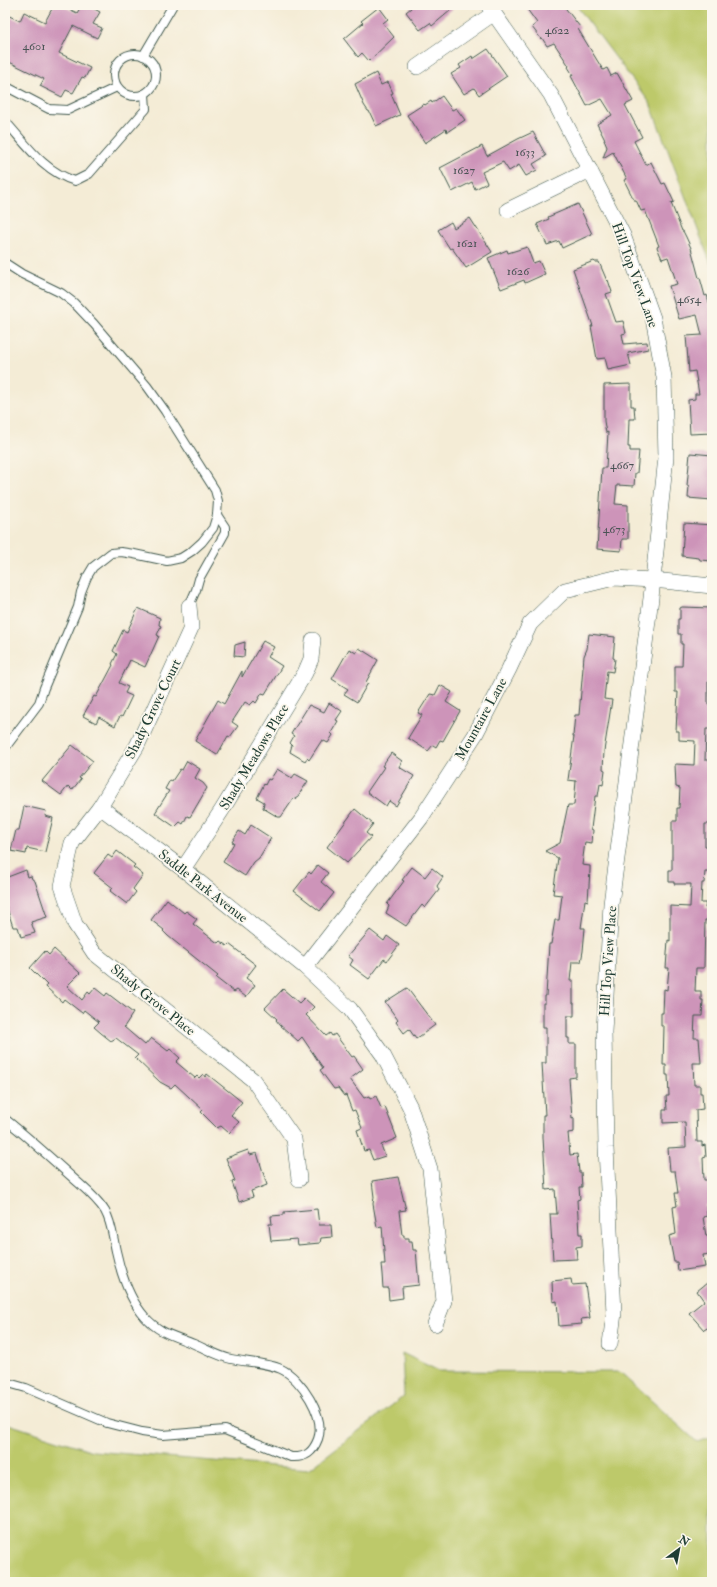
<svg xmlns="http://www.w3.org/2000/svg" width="717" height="1587" font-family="'IM FELL Double Pica',serif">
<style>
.green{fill:#bdc96b;stroke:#6e8350}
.building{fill:#cd94b9}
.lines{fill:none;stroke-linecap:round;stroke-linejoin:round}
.lane-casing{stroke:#3f574c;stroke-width:10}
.street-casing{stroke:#3f574c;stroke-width:16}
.lane{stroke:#fff;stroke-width:8}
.street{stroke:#fff;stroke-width:15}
.labels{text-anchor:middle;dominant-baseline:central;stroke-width:3.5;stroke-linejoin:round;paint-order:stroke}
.number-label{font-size:12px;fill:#4a5355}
.street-label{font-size:14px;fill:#1f3d34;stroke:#fbf7ec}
</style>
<rect width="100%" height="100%" fill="#fbf7ec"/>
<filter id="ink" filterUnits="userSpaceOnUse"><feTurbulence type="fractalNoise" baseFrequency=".025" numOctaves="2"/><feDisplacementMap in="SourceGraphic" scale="8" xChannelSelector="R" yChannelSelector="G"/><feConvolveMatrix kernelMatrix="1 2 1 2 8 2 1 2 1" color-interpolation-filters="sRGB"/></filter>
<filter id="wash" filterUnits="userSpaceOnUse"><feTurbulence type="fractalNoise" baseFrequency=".012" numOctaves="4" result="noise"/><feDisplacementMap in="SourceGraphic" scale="16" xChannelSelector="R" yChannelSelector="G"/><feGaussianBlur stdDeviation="0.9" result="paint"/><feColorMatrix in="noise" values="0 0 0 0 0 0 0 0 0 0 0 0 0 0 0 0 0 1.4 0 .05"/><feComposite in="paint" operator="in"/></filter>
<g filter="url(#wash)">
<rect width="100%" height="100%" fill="#f4ecd6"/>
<!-- green -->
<g class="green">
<polygon points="576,5 712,5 712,267 650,103"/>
<polygon points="402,1353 439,1371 620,1372 697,1442 712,1437 712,1582 5,1582 5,1423 93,1451 309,1469 404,1396"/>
</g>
<g id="blocks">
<!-- building -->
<g class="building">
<polygon points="54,5 61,5 77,13 82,5 87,5 100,12 93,24 102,28 97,38 73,26 59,53 90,68 85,78 82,77 73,93 66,90 62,97 40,86 44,79 5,60 5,14 20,21 24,12 45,22"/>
<polygon points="409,5 457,5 432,26 430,23 420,30 406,12 411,8"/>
<polygon points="524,5 563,5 580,27 578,29 603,70 607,68 611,76 617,73 633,101 625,105 642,137 634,141 646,165 651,162 662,184 665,183 674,202 671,203 682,231 683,231 686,237 691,248 699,278 700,278 705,296 707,295 712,313 712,433 690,434 688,400 695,399 695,394 699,394 695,371 689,372 686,336 702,335 697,315 679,319 669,286 677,284 668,257 662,259 657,247 659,246 645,210 641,211 636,200 634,200 624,180 627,179 613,152 603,158 607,147 604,140 605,140 597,124 612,115 602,99 587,106 571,76 573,75 568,67 569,66 554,43 547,46 542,38 541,39 532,27 537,23"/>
<polygon points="379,7 388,19 383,23 394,37 369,61 362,53 358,57 344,39 363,23 361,21"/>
<polygon points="488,49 507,76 479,95 474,88 464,94 451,74 461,68 459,65 472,56 473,59"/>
<polygon points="376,73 381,85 388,82 393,93 391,94 400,115 376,126 369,111 368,111 364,105 355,84"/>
<polygon points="442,96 452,110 456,108 465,120 447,132 446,129 425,143 407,115 424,104 425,105 431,101 432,103"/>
<polygon points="533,132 546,156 533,164 537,170 526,176 519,165 509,171 503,162 482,172 487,183 475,189 472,182 452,192 440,168 482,146 487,156 518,139"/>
<polygon points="578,204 592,234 562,248 559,241 547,245 537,224 549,219 548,217"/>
<polygon points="470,218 492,252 466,268 452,248 450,249 438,230 451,222 454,228"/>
<polygon points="527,247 533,263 539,261 545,274 525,283 524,280 501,289 488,258 507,250 508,253"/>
<polygon points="594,261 595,262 599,262 607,281 608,280 612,292 606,294 616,322 623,321 626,333 622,334 624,344 647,342 648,349 628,353 631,365 608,370 605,358 597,359 591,326 593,326 573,269"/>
<polygon points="631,384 631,406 634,406 635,419 629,419 628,447 630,447 630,451 639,451 637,473 635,473 634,486 617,485 615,504 628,505 628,539 622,539 621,551 597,549 602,468 606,468 608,432 606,433 604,421 604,385"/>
<polygon points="690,453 712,455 712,500 688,498 689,486 687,486"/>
<polygon points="684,523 712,525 712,561 700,560 699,558 682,556"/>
<polygon points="682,607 712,608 712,633 709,633 709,657 712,657 712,682 708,682 708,705 712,705 712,729 706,729 705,760 710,760 710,765 712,765 712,777 710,777 709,799 711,799 711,824 705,824 705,846 710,846 711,872 705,872 704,883 702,883 701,903 706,903 705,908 709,908 708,920 705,920 704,968 696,968 695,991 701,991 701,1000 703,1000 702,1016 695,1016 694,1038 699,1038 701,1063 693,1063 694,1085 700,1085 700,1093 702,1093 703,1109 696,1110 697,1142 702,1142 702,1146 705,1145 706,1157 703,1158 704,1180 710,1180 711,1186 712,1186 712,1204 706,1205 707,1216 703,1217 706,1236 708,1236 711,1254 703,1255 705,1267 678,1271 677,1262 674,1262 669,1236 676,1234 673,1207 677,1206 675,1193 678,1193 675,1171 670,1171 668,1148 686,1147 685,1122 663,1123 663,1110 667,1110 666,1096 669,1096 668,1075 666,1075 666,1065 663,1065 664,1026 661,1026 661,1013 663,1013 664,989 667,990 669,968 666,968 668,940 670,941 670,906 690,907 691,884 674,884 674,882 669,882 669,870 672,870 672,821 677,821 677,808 679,808 680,788 676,787 675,764 694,765 695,741 679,740 679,731 676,731 678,692 675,692 675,666 682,666 683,644 681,644 681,634 678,634 678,619 680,619 680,608"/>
<polygon points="138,608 160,618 159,625 161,626 157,635 159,636 145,667 130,660 119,683 128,687 125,693 132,696 122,717 120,716 115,726 99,717 96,723 83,716 94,696 96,697 113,665 112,664 117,654 113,651 123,630 127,632"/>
<polygon points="589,634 615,637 613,658 615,659 613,672 607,671 604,699 612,700 604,751 603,769 605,770 603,785 600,784 598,796 595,796 591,829 593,830 592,843 585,842 582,865 590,866 590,870 588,901 585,900 581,928 585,928 583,951 581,962 572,962 570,981 573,981 573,1003 574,1003 574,1016 567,1016 567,1038 569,1038 569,1044 576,1044 576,1077 569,1078 572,1119 574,1118 574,1132 568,1133 570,1155 577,1154 579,1172 581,1172 582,1187 579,1187 580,1199 577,1200 579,1234 582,1234 582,1246 576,1247 577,1259 553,1260 550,1214 557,1214 555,1189 546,1190 543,1137 543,1115 545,1115 542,1063 546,1063 546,1027 543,1027 543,1003 545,1003 545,996 546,996 549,944 551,944 555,920 559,920 562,895 553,894 558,858 545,851 560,843 568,805 574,805 576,781 568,780 574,736 573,736 575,715 579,715 584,656 587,649"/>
<polygon points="263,641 274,647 268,657 282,666 265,694 262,693 256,703 254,701 250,705 245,702 232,722 238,726 230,737 228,736 217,755 195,741 218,700 224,704 242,671 242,677"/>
<polygon points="245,642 244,657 234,656 235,645"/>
<polygon points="359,648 378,660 366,682 368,683 357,702 344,694 348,689 332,679 349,649 356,653"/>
<polygon points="440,685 452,692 446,702 460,711 443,741 440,740 436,747 433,745 428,751 408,738 422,715 418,713 430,694 435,695"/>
<polygon points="329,703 342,711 336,720 338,721 331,733 333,735 328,743 322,740 309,760 307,758 305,761 290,752 292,745 290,743 294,736 291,734 309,705 324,712"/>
<polygon points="72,745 93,761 79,778 81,779 72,790 68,786 61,795 42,781"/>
<polygon points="391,753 402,761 399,767 414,776 396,806 389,801 386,806 367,792 384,767 382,766"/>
<polygon points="187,761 200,769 195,778 203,783 207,788 190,817 187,816 183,824 180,822 175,827 155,813 169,791 165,789 170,780 172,781 180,769 182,770"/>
<polygon points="277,769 292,778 295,774 308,781 296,799 294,798 281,817 278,817 263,808 264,802 257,798 264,784 265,785 268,779 270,780"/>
<polygon points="24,806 46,811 45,816 53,818 45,852 27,848 26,854 11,851 16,830 19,830"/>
<polygon points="355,809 373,824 366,833 371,837 347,863 327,847"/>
<polygon points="251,825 271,838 259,858 254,862 245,876 223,862 234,843 232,842 239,831 245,835"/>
<polygon points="117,851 135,865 133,867 143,875 133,889 136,892 127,904 110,891 113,888 94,873 108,855 112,858"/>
<polygon points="318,865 328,873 321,882 334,893 320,911 294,891 309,872 311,874"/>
<polygon points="412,867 425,877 432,868 443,877 437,886 439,890 425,908 422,905 406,926 386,913 389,906 387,904 404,881 402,880"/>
<polygon points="26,870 28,877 31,876 32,879 35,881 47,917 31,922 35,933 21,937 18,927 13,927 5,902 5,878"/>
<polygon points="167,899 184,913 186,911 197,919 193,924 215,941 218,943 220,941 227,946 229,944 256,965 246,978 255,985 246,997 237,990 234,992 216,978 218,976 168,936 163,931 164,930 151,920"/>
<polygon points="370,930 384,941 387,936 399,945 387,961 384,959 369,979 350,965 353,960 348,956"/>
<polygon points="54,949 80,973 67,986 82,1000 88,992 90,994 95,988 105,996 107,993 133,1013 124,1027 145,1045 151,1038 168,1051 170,1049 180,1058 176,1062 195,1078 197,1076 199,1078 203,1074 205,1077 207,1074 242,1102 231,1115 239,1122 229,1133 221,1126 217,1128 201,1112 203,1110 175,1084 171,1088 160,1082 135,1058 138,1055 116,1038 111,1041 101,1033 94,1027 99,1022 84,1010 82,1013 64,999 62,1002 46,987 47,985 30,968 45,951 49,955"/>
<polygon points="407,988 435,1025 416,1039 409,1029 404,1033 396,1022 398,1020 385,1002"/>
<polygon points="283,989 299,1003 304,998 314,1007 306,1015 326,1036 330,1033 332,1036 335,1034 352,1057 354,1056 363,1069 350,1079 364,1098 369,1096 370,1099 376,1096 381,1108 385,1107 397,1138 381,1145 385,1156 373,1160 369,1150 364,1151 357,1130 362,1128 355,1110 352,1111 346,1095 344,1096 338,1088 334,1089 320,1070 323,1068 302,1037 298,1041 280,1025 276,1020 277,1019 265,1008"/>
<polygon points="248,1150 250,1155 257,1153 267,1185 251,1191 253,1197 239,1202 232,1182 235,1181 226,1158"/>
<polygon points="398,1177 406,1210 399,1211 402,1235 404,1235 404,1238 409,1238 409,1241 412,1241 413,1250 416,1250 419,1285 402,1287 403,1298 389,1300 388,1288 383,1288 382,1274 381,1264 385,1264 382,1226 377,1227 373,1204 374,1197 372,1181"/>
<polygon points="317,1209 319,1225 331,1225 332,1237 321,1238 320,1243 298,1245 297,1239 271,1241 269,1224 272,1224 271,1216 284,1215 284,1212"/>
<polygon points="571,1279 572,1285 585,1284 590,1318 581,1319 582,1324 559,1326 557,1301 553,1302 552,1281"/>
<polygon points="712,1279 712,1325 704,1330 689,1313 704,1301 697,1291"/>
</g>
</g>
</g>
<g filter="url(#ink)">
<use href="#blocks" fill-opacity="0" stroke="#3f574c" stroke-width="1"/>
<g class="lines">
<defs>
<g id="lane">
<circle cx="135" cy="75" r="21"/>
<polyline points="143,56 173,5"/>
<polyline points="5,86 49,109 68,110 117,87"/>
<path d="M5,121C26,144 44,172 75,181L89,174L146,109L145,94"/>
<polyline points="5,263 22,274 61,293 74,303 94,324 147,386 165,411 215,490 218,501 217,515 213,528 202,542 192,551 181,558 167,561 134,554 121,552 111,553 93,567 87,577 81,592 78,607 44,688 39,703 5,748"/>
<polyline points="189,606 196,590 199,579 225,533 225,527 217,515"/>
<path d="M5,1119C29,1138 51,1158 73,1178C84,1188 97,1198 105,1211C112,1223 113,1238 116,1251C121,1274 130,1300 145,1317C160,1334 175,1336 194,1344C206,1349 218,1356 231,1359C245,1362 268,1363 281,1369C301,1378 326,1417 318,1439C313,1452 306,1458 291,1457L225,1430L163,1435L142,1432L107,1423L26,1388L5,1382"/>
</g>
<g id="street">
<polyline points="488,5 551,95 623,235 653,318 664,377 666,457 651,598 611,904 604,1032 606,1148 614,1313 610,1344"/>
<polyline points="417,67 494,13"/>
<polyline points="508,210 590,170"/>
<polyline points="189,606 191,628 137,746 100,807 72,843 62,886 75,924 94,953 253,1080 294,1139 299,1179"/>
<polyline points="100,807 183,869 305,967 350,1009 383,1055 410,1107 430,1169 444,1301 435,1324"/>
<polyline points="183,869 222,810 305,673 311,659 313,640"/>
<polyline points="305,967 421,818 475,735 509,669 530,624 565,590 614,578 653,580 712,586"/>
</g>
</defs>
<!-- lane casing -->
<use href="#lane" class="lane-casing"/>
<!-- street casing -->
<use href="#street" class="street-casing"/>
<!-- lane -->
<use href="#lane" class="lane"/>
<!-- street -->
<use href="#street" class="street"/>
</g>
</g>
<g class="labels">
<!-- number labels -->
<g class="number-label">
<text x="557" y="30">4622</text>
<text x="34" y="46">4601</text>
<text x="525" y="152">1633</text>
<text x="464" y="170">1627</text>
<text x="467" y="243">1621</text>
<text x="518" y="271">1626</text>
<text x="689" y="299">4654</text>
<text x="622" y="465">4667</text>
<text x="614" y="529">4673</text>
</g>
<!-- street labels -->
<g class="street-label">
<text transform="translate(635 275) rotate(70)">Hill Top View Lane</text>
<text transform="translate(153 709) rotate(-64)">Shady Grove Court</text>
<text transform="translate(481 719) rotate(-61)">Mountaire Lane</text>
<text transform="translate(254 757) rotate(-59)">Shady Meadows Place</text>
<text transform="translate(203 886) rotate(38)">Saddle Park Avenue</text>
<text transform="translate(608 961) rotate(-86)">Hill Top View Place</text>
<text transform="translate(153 1000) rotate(39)">Shady Grove Place</text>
</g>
</g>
<!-- margin -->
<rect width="717" height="1587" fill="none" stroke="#fbf7ec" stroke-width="20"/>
<!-- north arrow -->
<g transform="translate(679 1549) rotate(32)" stroke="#fbf7ec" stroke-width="3" paint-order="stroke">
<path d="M0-3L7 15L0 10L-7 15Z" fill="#1f3d34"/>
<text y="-6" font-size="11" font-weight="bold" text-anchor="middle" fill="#1f3d34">N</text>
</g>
</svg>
